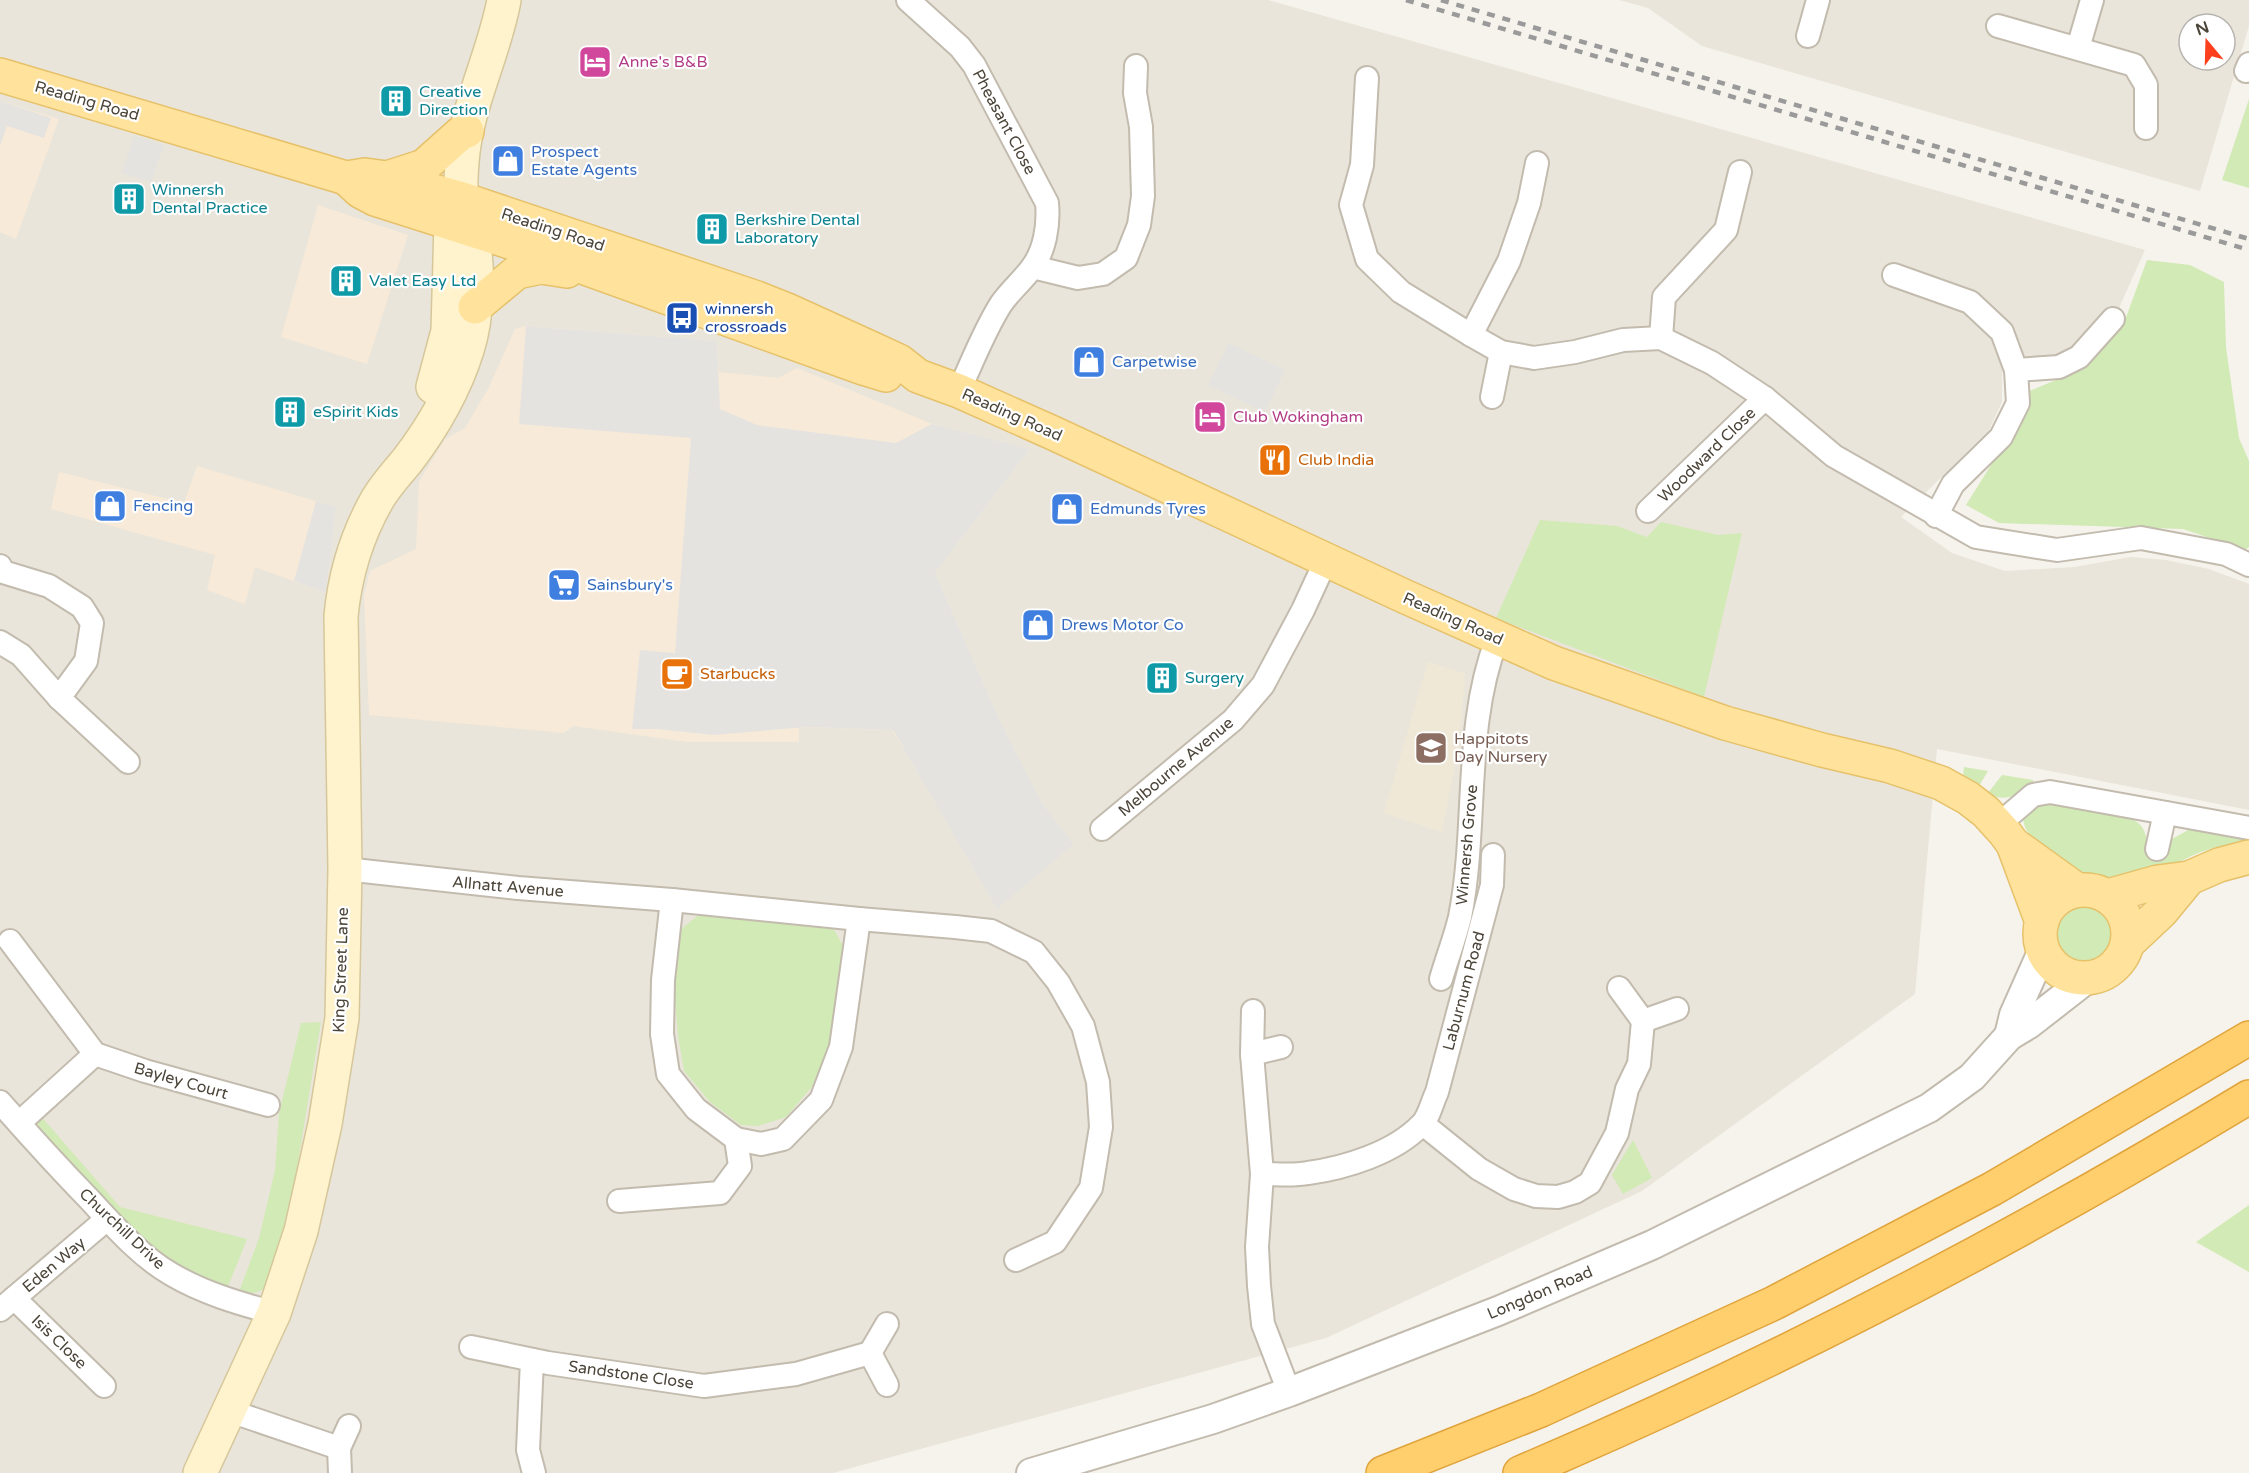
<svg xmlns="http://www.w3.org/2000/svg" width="2249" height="1473" font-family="'Varela Round',sans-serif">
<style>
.residential{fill:#eae5da;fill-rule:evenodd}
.commercial{fill:#f7ead8}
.education{fill:#efe8d6}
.green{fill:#d2eab5}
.parking{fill:#e5e3e0}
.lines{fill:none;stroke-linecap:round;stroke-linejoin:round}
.minor-casing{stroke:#c2bbae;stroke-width:26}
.tertiary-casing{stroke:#c2bbae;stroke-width:32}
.secondary-casing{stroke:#d6c79b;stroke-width:36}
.primary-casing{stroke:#e6c16a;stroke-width:36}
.motorway-casing{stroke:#e0a43c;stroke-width:36}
.minor{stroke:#fff;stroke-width:22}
.tertiary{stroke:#fff;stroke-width:28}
.secondary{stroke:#fff3cd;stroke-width:33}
.primary{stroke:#ffe39c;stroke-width:33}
.motorway{stroke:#ffcf6e;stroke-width:33}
.rail{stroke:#9a9a9a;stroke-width:4.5;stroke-dasharray:8 8;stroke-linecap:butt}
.labels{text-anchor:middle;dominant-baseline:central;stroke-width:4.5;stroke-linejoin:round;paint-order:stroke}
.hotel-label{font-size:16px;fill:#b23c85;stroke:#fff;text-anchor:start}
.culture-label{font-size:16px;fill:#0d838f;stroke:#fff;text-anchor:start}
.street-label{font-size:16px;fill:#4b4439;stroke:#fff}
.shop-label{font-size:16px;fill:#366cbe;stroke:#fff;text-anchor:start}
.transit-label{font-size:16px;fill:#164399;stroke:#fff;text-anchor:start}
.food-label{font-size:16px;fill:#c56008;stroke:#fff;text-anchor:start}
.education-label{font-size:16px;fill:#785e54;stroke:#fff;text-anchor:start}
</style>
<rect width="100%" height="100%" fill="#f6f3ec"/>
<!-- residential -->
<g class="residential">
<polygon points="0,0 1268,0 2145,250 2119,308 2077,349 2050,359 2002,365 2002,402 1989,430 1901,517 1952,553 2005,571 2074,567 2131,557 2166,560 2209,569 2249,584 2249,810 1937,749 1915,994 1642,1191 1326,1338 833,1473 0,1473"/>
<path d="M1619,0H2249V26L2200,191L1702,46L1648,8ZM2189,24H2225V60H2189Z"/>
</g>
<!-- commercial -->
<g class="commercial">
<polygon points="0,101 59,119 16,239 0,232"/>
<polygon points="318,205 408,235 367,364 281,337"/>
<polygon points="526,326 717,341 719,372 778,378 797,368 932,424 1030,449 935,573 1001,723 1042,803 1074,844 903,748 892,730 799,727 799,742 687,742 573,726 564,733 369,715 364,595 370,571 416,549 419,482 445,439 465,428 489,387 515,329"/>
<polygon points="197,466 336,507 326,593 255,567 245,604 207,590 215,555 51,509 59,472 184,503"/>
</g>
<!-- education -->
<polygon class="education" points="1428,662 1465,674 1459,743 1442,832 1384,813"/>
<!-- green -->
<g class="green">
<polygon points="2249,99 2249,188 2222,180"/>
<polygon points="2147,260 2190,265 2224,282 2226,347 2239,438 2249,461 2249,547 2245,550 2183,529 1999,523 1966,505 2026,409 2027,392 2082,369 2124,323"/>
<polygon points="1540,520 1617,526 1647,537 1661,522 1718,535 1742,533 1704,697 1496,618"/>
<polygon points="1964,767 1988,771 1979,786 1963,776"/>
<path d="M2002,775L2033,780L2034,785C2017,794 2005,804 1988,793Z"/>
<path d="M2044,798C2064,803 2123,811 2137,822C2147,829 2148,844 2149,856L2161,859L2170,840L2190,829L2249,838V841C2234,843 2218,846 2204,851C2191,855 2179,863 2166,868C2118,885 2085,887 2046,851C2034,840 2022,831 2023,814Z"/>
<circle cx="2084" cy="935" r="30"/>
<polygon points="705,910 831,924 848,955 835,1041 816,1082 786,1117 758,1126 741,1125 710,1102 684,1071 678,1036 674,986 680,930"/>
<polygon points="321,1022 289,1217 267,1288 257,1292 245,1294 240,1289 259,1238 275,1170 279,1113 301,1023"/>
<polygon points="39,1114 120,1207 247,1239 227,1289 178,1268 164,1259 112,1210 39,1128 36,1121"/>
<polygon points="1633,1140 1652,1178 1623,1194 1612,1175"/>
<polygon points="2249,1205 2249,1272 2196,1242"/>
</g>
<!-- parking -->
<g class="parking">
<polygon points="0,101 51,118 44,138 7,126 0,146"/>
<polygon points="134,136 164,145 151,182 122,173"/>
<polygon points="526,326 717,341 720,409 757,425 896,443 932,424 1030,449 935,573 1001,723 1042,803 1074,844 997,909 893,730 806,727 714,735 658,729 632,729 640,650 675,653 691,438 519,424"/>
<polygon points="1229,343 1285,370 1265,412 1208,385"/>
<polygon points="316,501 336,507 326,593 294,581"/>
</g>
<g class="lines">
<defs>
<g id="minor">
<path d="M908,0L960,47L974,65L1047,203C1049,225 1045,251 1031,269C1022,281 1010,291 1001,304C984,331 972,362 959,391"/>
<polyline points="1998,26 2134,65 2146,85 2146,128"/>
<polyline points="1808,36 1818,0"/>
<polyline points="2078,48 2092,0"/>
<polyline points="2246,71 2249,64"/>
<polyline points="1367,78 1362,165 1351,205 1367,259 1401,292 1471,335 1501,352 1534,358 1575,352 1623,340 1661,338 1712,363 1765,398 1834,456 1976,537 2057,550 2141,538 2226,554 2249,565"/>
<polyline points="1033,267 1078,278 1103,274 1126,258 1139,225 1143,196 1141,127 1135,93 1136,66"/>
<polyline points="1894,275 1970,302 2002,332 2016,370 2018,403 2001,437 1953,484 1936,516"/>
<polyline points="1471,335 1509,261 1529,203 1537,163"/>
<polyline points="1661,338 1664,297 1726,230 1740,172"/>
<polyline points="2016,370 2059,367 2079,357 2113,319"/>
<polyline points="1492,397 1501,352"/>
<polyline points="1648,511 1765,398"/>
<polyline points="0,566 3,572 49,586 82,607 92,623 86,661 59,698"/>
<polyline points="0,642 21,655 59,698 128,762"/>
<polyline points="1998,825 2033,795 2050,792 2249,828"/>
<polyline points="1102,829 1233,720 1263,685 1303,610 1326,560"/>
<polyline points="2157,849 2165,813"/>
<polyline points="345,869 518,888 672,900 859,919 955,927 991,931 1034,952 1058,982 1083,1026 1098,1082 1101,1127 1091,1188 1055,1242 1016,1260"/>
<polyline points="672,900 663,980 662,1034 668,1074 696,1109 736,1139 761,1144 783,1139 821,1100 841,1047 859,919"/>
<polyline points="10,941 95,1054 145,1071 268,1105"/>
<path d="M1441,979C1447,958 1455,938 1460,917C1478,826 1463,727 1497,639"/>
<polyline points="1253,1011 1252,1054 1262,1174 1257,1247 1259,1286 1263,1324 1289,1392"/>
<polyline points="1643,1021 1677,1009"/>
<polyline points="1252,1054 1281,1047"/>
<path d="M0,1102C29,1135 59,1168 90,1200C114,1226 140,1256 171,1274C203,1293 238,1303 274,1313"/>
<polyline points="19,1123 95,1054"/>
<polyline points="1423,1124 1479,1169 1514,1189 1536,1196 1558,1197 1575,1192 1590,1183 1617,1133 1627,1089 1639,1064 1643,1021 1619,988"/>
<path d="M1262,1174C1277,1174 1293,1176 1308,1173C1345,1168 1394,1153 1421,1125C1429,1118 1432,1102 1437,1092L1492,885L1493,855"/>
<polyline points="619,1201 720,1193 740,1166 736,1139"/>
<polyline points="14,1298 104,1386"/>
<polyline points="0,1310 107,1219"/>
<polyline points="471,1347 548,1363 704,1386 796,1374 870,1353"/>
<polyline points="532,1360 528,1450 534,1473"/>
<polyline points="887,1385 870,1353 887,1324"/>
<polyline points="230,1411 339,1448"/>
<polyline points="340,1473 339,1448 349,1426"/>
</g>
<g id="tertiary">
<polyline points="2009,1036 2014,1015 2043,950"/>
<polyline points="1031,1473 1213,1419 1289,1392 1498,1311 1652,1245 1929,1108 1972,1077 2009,1036 2029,1024 2088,978"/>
</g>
<g id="secondary">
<polyline points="433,387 448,331 451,224 461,200"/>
<path d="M200,1473L274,1313L301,1231L325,1124L342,1018L345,869L341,616C345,574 356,537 377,500C385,486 396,474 407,461C433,427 454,391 467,350C478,316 479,268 472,233C470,221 463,210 462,198C460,187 461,174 462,162C466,106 494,55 504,0"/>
</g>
<g id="primary">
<polyline points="0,75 346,178 365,175 387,178 462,199 757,298 787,310 875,350 899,361 918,376 959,391 1053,433 1406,597 1554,663 1725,723 1822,750 1890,766 1941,783 1968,798 1986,812 2005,833 2013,844 2042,922"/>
<polyline points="346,178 360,191 375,199 538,251 863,368 886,375"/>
<polyline points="387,178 424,166 461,133 467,131"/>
<polyline points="475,307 517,272 541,267 567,271"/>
<polyline points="2013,844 2077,890"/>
<circle cx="2084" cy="934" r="44"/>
<polyline points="2108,896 2158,882 2189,878 2219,865 2249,857"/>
<polyline points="2128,943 2161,912 2189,878"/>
</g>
<g id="motorway">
<polyline points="1383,1473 1541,1410 1774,1303 1992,1189 2249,1038"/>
<path d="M1520,1473C1774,1365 2013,1240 2249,1097"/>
</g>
</defs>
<!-- minor casing -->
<use href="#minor" class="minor-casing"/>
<!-- tertiary casing -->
<use href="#tertiary" class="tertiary-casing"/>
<!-- secondary casing -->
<use href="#secondary" class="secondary-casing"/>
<!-- primary casing -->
<use href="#primary" class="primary-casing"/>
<!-- motorway casing -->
<use href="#motorway" class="motorway-casing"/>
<!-- minor -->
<use href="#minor" class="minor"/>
<!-- tertiary -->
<use href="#tertiary" class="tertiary"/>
<!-- secondary -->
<use href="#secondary" class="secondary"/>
<!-- primary -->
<use href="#primary" class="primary"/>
<!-- motorway -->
<use href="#motorway" class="motorway"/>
<!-- rail -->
<g class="rail">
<polyline points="1406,0 2249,250"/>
<polyline points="1441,0 2249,239"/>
</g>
</g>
<!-- icons -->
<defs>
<symbol id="hotel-square" viewBox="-11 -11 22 22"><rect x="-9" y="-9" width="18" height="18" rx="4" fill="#d1479c" stroke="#fff"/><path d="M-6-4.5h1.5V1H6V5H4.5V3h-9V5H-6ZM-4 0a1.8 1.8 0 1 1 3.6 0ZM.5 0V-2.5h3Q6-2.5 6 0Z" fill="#fff"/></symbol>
<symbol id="building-square" viewBox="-11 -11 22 22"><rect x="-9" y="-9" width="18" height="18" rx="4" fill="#0f9aa8" stroke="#fff"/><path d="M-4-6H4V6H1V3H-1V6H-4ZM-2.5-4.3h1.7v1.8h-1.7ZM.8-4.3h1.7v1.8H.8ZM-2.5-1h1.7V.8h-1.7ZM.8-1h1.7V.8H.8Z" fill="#fff"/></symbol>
<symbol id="shop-square" viewBox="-11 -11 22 22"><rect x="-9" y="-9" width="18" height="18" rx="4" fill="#3f7fe0" stroke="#fff"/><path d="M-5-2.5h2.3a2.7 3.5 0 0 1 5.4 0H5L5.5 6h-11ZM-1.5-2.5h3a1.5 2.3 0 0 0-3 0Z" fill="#fff"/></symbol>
<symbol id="bus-square" viewBox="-11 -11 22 22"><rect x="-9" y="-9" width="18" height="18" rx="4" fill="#1a4fb4" stroke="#fff"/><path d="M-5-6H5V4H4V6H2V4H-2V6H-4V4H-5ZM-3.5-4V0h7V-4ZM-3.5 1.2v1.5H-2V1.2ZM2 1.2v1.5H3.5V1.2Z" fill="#fff"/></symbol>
<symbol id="restaurant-square" viewBox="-11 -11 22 22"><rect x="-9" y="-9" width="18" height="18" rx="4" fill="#e8710a" stroke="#fff"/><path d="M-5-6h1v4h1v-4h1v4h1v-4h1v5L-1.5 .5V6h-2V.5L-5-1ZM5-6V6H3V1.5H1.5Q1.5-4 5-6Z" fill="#fff"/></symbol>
<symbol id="supermarket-square" viewBox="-11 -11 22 22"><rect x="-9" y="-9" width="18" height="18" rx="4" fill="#3f7fe0" stroke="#fff"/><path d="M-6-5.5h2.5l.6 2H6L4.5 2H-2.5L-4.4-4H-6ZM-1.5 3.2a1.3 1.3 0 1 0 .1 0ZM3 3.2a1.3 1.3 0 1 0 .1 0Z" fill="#fff"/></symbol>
<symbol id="cafe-square" viewBox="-11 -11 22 22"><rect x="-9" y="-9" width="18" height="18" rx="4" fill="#e8710a" stroke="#fff"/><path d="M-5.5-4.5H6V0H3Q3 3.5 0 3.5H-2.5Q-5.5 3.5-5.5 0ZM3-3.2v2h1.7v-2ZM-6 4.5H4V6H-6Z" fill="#fff"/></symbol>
<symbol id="school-square" viewBox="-11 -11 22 22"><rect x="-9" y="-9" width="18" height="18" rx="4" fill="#8d6e63" stroke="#fff"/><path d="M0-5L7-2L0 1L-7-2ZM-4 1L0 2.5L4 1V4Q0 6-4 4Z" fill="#fff"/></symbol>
</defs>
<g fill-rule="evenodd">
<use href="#hotel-square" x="576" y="43" width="38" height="38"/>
<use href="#building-square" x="377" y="82" width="38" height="38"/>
<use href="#shop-square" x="489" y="142" width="38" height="38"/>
<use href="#building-square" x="110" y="180" width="38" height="38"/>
<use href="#building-square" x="693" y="210" width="38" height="38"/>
<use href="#building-square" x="327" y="262" width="38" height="38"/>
<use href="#bus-square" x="663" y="299" width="38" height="38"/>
<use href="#shop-square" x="1070" y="343" width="38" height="38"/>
<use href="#building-square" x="271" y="393" width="38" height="38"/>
<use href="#hotel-square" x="1191" y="398" width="38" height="38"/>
<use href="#restaurant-square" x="1256" y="441" width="38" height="38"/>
<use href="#shop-square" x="91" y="487" width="38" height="38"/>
<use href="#shop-square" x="1048" y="490" width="38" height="38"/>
<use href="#supermarket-square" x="545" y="566" width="38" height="38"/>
<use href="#shop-square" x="1019" y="606" width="38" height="38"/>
<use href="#cafe-square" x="658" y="655" width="38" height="38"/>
<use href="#building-square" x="1143" y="659" width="38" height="38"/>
<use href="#school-square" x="1412" y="729" width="38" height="38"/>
</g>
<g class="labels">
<!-- hotel labels -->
<g class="hotel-label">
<text x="618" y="62">Anne's B&amp;B</text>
<text x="1233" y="417">Club Wokingham</text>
</g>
<!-- culture labels -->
<g class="culture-label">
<text x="419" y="92">Creative<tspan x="419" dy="18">Direction</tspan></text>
<text x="152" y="190">Winnersh<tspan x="152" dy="18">Dental Practice</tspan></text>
<text x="735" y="220">Berkshire Dental<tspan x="735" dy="18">Laboratory</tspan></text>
<text x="369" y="281">Valet Easy Ltd</text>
<text x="313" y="412">eSpirit Kids</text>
<text x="1185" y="678">Surgery</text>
</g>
<!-- street labels -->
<g class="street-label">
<text transform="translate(87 101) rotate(16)">Reading Road</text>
<text transform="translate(1004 122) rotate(62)">Pheasant Close</text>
<text transform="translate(553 230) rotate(18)">Reading Road</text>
<text transform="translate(1012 415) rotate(24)">Reading Road</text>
<text transform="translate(1707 455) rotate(-44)">Woodward Close</text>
<text transform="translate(1453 619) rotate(24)">Reading Road</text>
<text transform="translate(1176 767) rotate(-40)">Melbourne Avenue</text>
<text transform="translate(1467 845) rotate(-85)">Winnersh Grove</text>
<text transform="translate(508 887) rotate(5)">Allnatt Avenue</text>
<text transform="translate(341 970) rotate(-88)">King Street Lane</text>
<text transform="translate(1464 991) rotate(-75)">Laburnum Road</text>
<text transform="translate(181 1081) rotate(16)">Bayley Court</text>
<text transform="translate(122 1229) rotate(43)">Churchill Drive</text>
<text transform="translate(54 1265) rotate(-40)">Eden Way</text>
<text transform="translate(1540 1293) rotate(-23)">Longdon Road</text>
<text transform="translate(59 1342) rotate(44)">Isis Close</text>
<text transform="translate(631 1375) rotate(8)">Sandstone Close</text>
</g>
<!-- shop labels -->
<g class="shop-label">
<text x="531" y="152">Prospect<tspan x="531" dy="18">Estate Agents</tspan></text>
<text x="1112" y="362">Carpetwise</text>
<text x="133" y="506">Fencing</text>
<text x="1090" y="509">Edmunds Tyres</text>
<text x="587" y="585">Sainsbury's</text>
<text x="1061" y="625">Drews Motor Co</text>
</g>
<!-- transit labels -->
<g class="transit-label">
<text x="705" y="309">winnersh<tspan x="705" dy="18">crossroads</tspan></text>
</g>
<!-- food labels -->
<g class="food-label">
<text x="1298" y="460">Club India</text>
<text x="700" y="674">Starbucks</text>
</g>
<!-- education labels -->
<g class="education-label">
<text x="1454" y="739">Happitots<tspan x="1454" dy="18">Day Nursery</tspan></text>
</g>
</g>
<!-- north arrow -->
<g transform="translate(2207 42) rotate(341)"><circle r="28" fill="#ffffff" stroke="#b7b4b0" stroke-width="1.5"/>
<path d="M0-4.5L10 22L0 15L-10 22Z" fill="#fc3f1d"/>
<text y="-9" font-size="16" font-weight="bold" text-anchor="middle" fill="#4b4439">N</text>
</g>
</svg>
